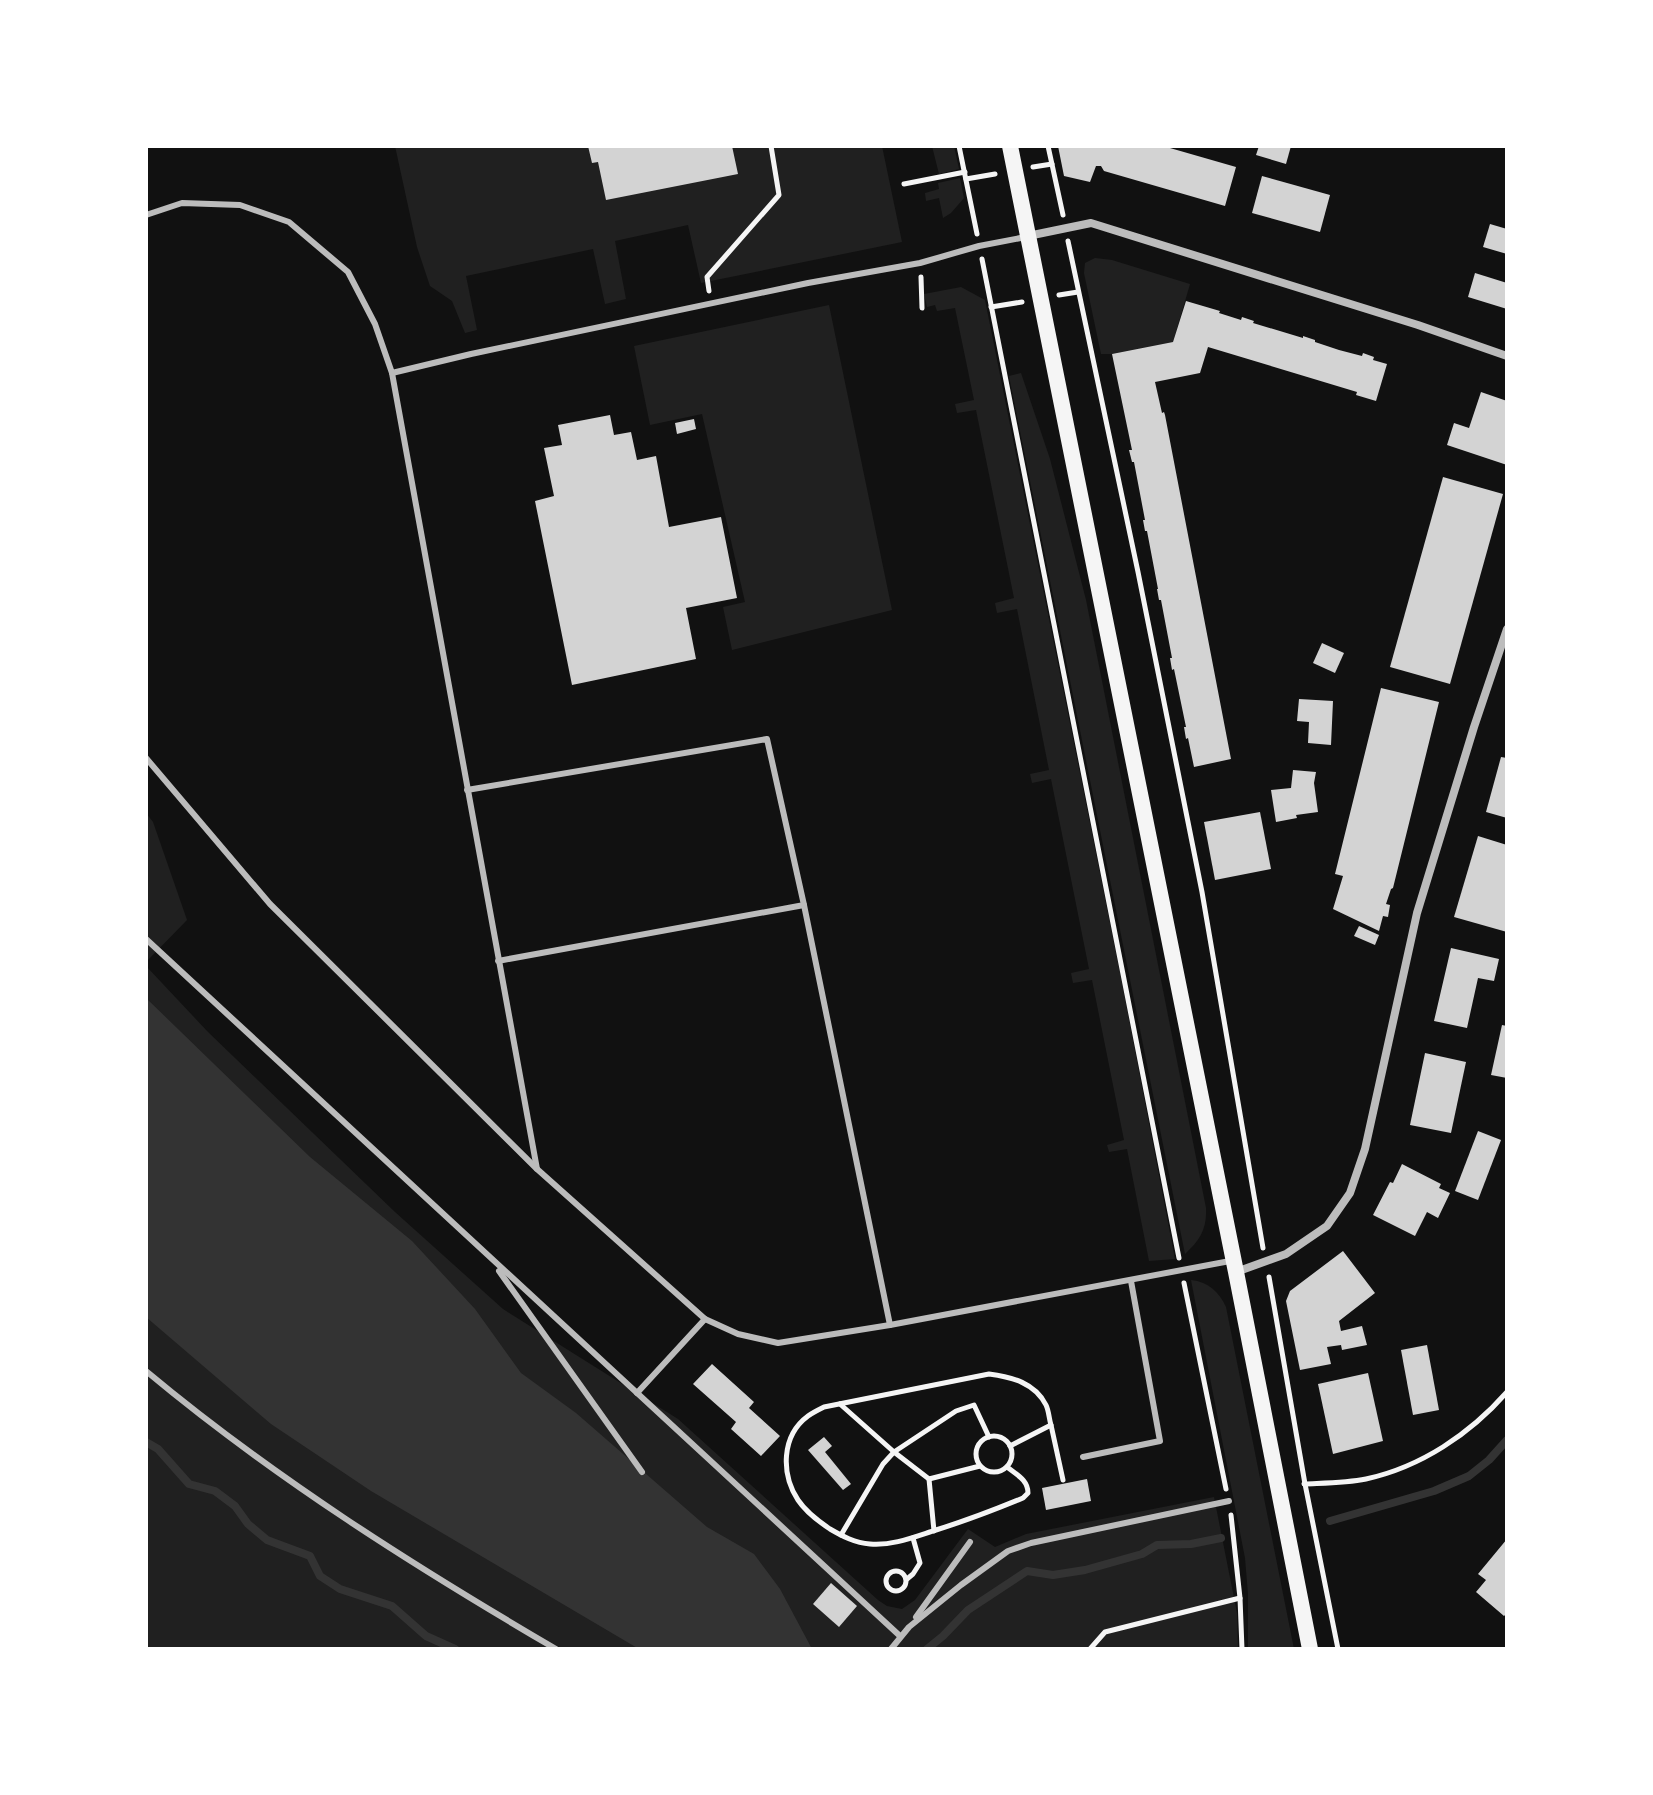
<svg xmlns="http://www.w3.org/2000/svg" width="1653" height="1795" font-family="'PT Sans Narrow',sans-serif">
<style>
.green{fill:#202020}
.water{fill:#333}
.lines{fill:none;stroke-linecap:round;stroke-linejoin:round}
.stream{stroke:#333;stroke-width:8}
.building{fill:#d3d3d3}
.path{stroke:#f5f5f5;stroke-width:5}
.service{stroke:#bcbcbc;stroke-width:6}
.minor{stroke:#bcbcbc;stroke-width:8}
.secondary{stroke:#f5f5f5;stroke-width:16}
</style>
<rect width="100%" height="100%" fill="#111"/>
<!-- green -->
<g class="green">
<polygon points="395,146 882,146 902,242 701,283 688,225 615,241 626,299 605,304 593,249 466,276 477,330 465,333 452,301 430,286 417,247"/>
<polygon points="932,146 954,146 959,169 939,174"/>
<polygon points="960,178 964,198 951,213 943,218 939,198 926,201 925,193 939,189 938,183"/>
<polygon points="1095,258 1112,260 1190,284 1173,342 1112,354 1101,354 1084,273 1085,263"/>
<polygon points="961,287 985,300 1122,983 1175,1259 1149,1261 1127,1149 1109,1152 1107,1145 1124,1140 1092,980 1073,983 1071,973 1089,969 1051,779 1032,783 1030,774 1049,770 1017,609 997,613 995,603 1014,598 976,410 957,413 955,404 974,400 955,308 937,311 935,305 927,307 924,294"/>
<polygon points="829,305 892,610 732,650 723,607 745,602 702,414 650,425 634,346"/>
<path d="M1021,373L1050,459L1086,600L1206,1208C1207,1229 1200,1240 1185,1254L1009,376Z"/>
<polygon points="146,813 153,822 187,920 146,962"/>
<polygon points="146,966 208,1032 395,1212 503,1309 678,1419 878,1600 887,1606 902,1609 915,1600 968,1529 995,1547 1026,1534 1214,1497 1237,1613 1238,1649 146,1649"/>
<path d="M1191,1280C1209,1282 1219,1292 1226,1307L1294,1649H1248V1594L1245,1558Z"/>
</g>
<!-- water -->
<polygon class="water" points="146,998 310,1157 412,1241 475,1309 521,1373 576,1413 707,1527 754,1554 780,1589 812,1649 639,1649 371,1491 271,1424 146,1317"/>
<g class="lines">
<!-- stream -->
<g class="stream">
<polyline points="146,1442 158,1449 189,1484 215,1491 235,1506 248,1524 267,1540 310,1556 320,1576 340,1589 392,1606 426,1636 455,1649"/>
<polyline points="1330,1521 1434,1491 1469,1476 1489,1460 1507,1440"/>
<polyline points="927,1649 943,1636 968,1610 1027,1571 1053,1575 1085,1570 1142,1554 1157,1545 1191,1544 1221,1538"/>
</g>
</g>
<!-- building -->
<g class="building">
<polygon points="588,146 732,146 738,174 606,200 598,162 592,163"/>
<polygon points="1058,146 1163,146 1236,167 1225,206 1104,171 1101,166 1096,166 1090,182 1064,176"/>
<polygon points="1259,146 1291,146 1286,164 1256,155"/>
<polygon points="1262,176 1330,195 1320,232 1252,213"/>
<polygon points="1490,224 1507,229 1507,254 1483,247"/>
<polygon points="1475,273 1507,283 1507,309 1468,297"/>
<polygon points="1186,301 1220,311 1219,313 1241,320 1242,317 1254,321 1253,323 1303,338 1303,336 1315,340 1315,342 1339,350 1362,356 1363,353 1374,357 1373,360 1387,364 1376,401 1356,395 1357,392 1208,347 1200,373 1155,382 1162,413 1164,412 1165,415 1231,759 1194,767 1188,738 1186,739 1184,727 1186,727 1174,669 1172,670 1170,658 1172,658 1161,600 1159,600 1157,589 1158,589 1147,531 1145,531 1143,520 1145,520 1134,462 1132,462 1129,450 1132,450 1112,354 1173,342"/>
<polygon points="1481,392 1507,401 1507,465 1447,445 1454,423 1469,428"/>
<polygon points="610,415 614,435 631,432 637,460 656,456 669,527 721,517 737,598 686,608 696,659 572,685 535,501 554,496 544,448 562,445 558,425"/>
<polygon points="694,419 696,429 677,434 675,423"/>
<polygon points="1443,477 1503,494 1450,684 1390,667"/>
<polygon points="1322,643 1344,653 1335,673 1313,663"/>
<polygon points="1381,688 1439,702 1393,888 1391,889 1386,904 1390,905 1388,917 1383,916 1379,931 1333,909 1343,876 1335,874"/>
<polygon points="1299,699 1333,701 1331,745 1308,743 1309,722 1297,721"/>
<polygon points="1501,757 1507,758 1507,818 1486,812"/>
<polygon points="1293,770 1316,772 1314,783 1318,812 1296,815 1297,818 1276,822 1271,790 1291,788"/>
<polygon points="1260,812 1271,869 1215,880 1204,822"/>
<polygon points="1478,836 1507,845 1507,932 1454,917"/>
<polygon points="1359,926 1379,935 1375,945 1354,936"/>
<polygon points="1451,948 1499,959 1494,981 1478,978 1467,1028 1434,1021"/>
<polygon points="1502,1025 1507,1026 1507,1078 1491,1075"/>
<polygon points="1425,1053 1466,1062 1451,1133 1410,1125"/>
<polygon points="1478,1131 1501,1140 1478,1200 1455,1191"/>
<polygon points="1402,1164 1441,1184 1439,1188 1450,1193 1438,1218 1427,1212 1415,1236 1373,1215 1390,1182 1393,1183"/>
<polygon points="1343,1251 1375,1293 1339,1321 1341,1331 1362,1326 1367,1345 1342,1350 1341,1345 1327,1347 1331,1364 1300,1370 1286,1301 1290,1291"/>
<polygon points="1427,1345 1439,1410 1413,1415 1401,1350"/>
<polygon points="712,1364 754,1402 749,1408 780,1436 761,1456 731,1429 736,1422 693,1384"/>
<polygon points="1368,1373 1383,1441 1333,1454 1318,1384"/>
<polygon points="824,1437 832,1446 825,1452 851,1484 843,1490 808,1450"/>
<polygon points="1087,1479 1091,1501 1046,1510 1042,1488"/>
<polygon points="1507,1539 1507,1613 1504,1616 1476,1592 1486,1580 1478,1574"/>
<polygon points="831,1583 857,1606 839,1627 813,1604"/>
</g>
<g class="lines">
<!-- path -->
<g class="path">
<polyline points="959,146 977,234"/>
<polyline points="1048,146 1063,215"/>
<polyline points="1033,167 1052,164"/>
<polyline points="966,179 995,174"/>
<polyline points="904,184 965,172"/>
<polyline points="1068,241 1138,572 1202,892 1263,1248"/>
<polyline points="982,259 1179,1258"/>
<polyline points="921,277 922,308"/>
<polyline points="709,291 707,277 779,195 771,146"/>
<polyline points="1059,295 1078,292"/>
<polyline points="991,307 1022,302"/>
<polyline points="1269,1277 1305,1484 1338,1649"/>
<polyline points="1184,1283 1226,1489"/>
<polyline points="840,1404 894,1452 929,1479 980,1466"/>
<polyline points="1051,1425 1063,1480"/>
<circle cx="994" cy="1454" r="18"/>
<path d="M1007,1467C1017,1475 1028,1480 1028,1493L1023,1498C994,1510 965,1521 936,1530C914,1537 892,1546 870,1544C855,1543 842,1536 830,1529C818,1521 806,1512 798,1500C781,1474 781,1436 808,1416C812,1413 818,1410 824,1407L989,1374C1012,1377 1035,1383 1046,1405C1049,1411 1049,1419 1051,1425L1010,1446"/>
<polyline points="929,1479 934,1531"/>
<path d="M1304,1484C1324,1483 1346,1483 1366,1479C1421,1467 1470,1434 1507,1392"/>
<polyline points="1231,1515 1240,1598 1242,1649"/>
<polyline points="841,1535 883,1464 894,1452 956,1411 974,1405 989,1437"/>
<circle cx="896" cy="1581" r="10"/>
<polyline points="907,1579 913,1574 920,1563 913,1538"/>
<polyline points="1090,1649 1105,1632 1240,1598"/>
</g>
<!-- service -->
<g class="service">
<polyline points="146,215 182,203 240,205 289,222 348,272 375,324 392,373 471,354 808,283 920,263 979,246 1026,237"/>
<polyline points="392,373 537,1169"/>
<polyline points="146,758 270,904 537,1169 705,1319 738,1334 778,1343 890,1325 1230,1261"/>
<polyline points="467,790 767,739 804,905 498,961"/>
<polyline points="804,905 890,1325"/>
<polyline points="146,939 900,1636"/>
<polyline points="499,1271 642,1472"/>
<path d="M146,1371C273,1477 414,1566 556,1649"/>
<polyline points="637,1393 705,1319"/>
<polyline points="1083,1457 1160,1441 1131,1281"/>
<polyline points="916,1617 970,1542"/>
<polyline points="891,1649 909,1627 961,1585 1008,1551 1031,1543 1229,1501"/>
</g>
<!-- minor -->
<g class="minor">
<polyline points="1028,236 1091,223 1418,325 1507,356"/>
<polyline points="1236,1272 1286,1254 1327,1226 1350,1193 1365,1149 1417,913 1474,727 1507,629"/>
</g>
<!-- secondary -->
<polyline class="secondary" points="1010,146 1236,1272 1310,1649"/>
</g>
<!-- border -->
<rect width="1653" height="1795" fill="none" stroke="#ffffff" stroke-width="296"/>
</svg>
